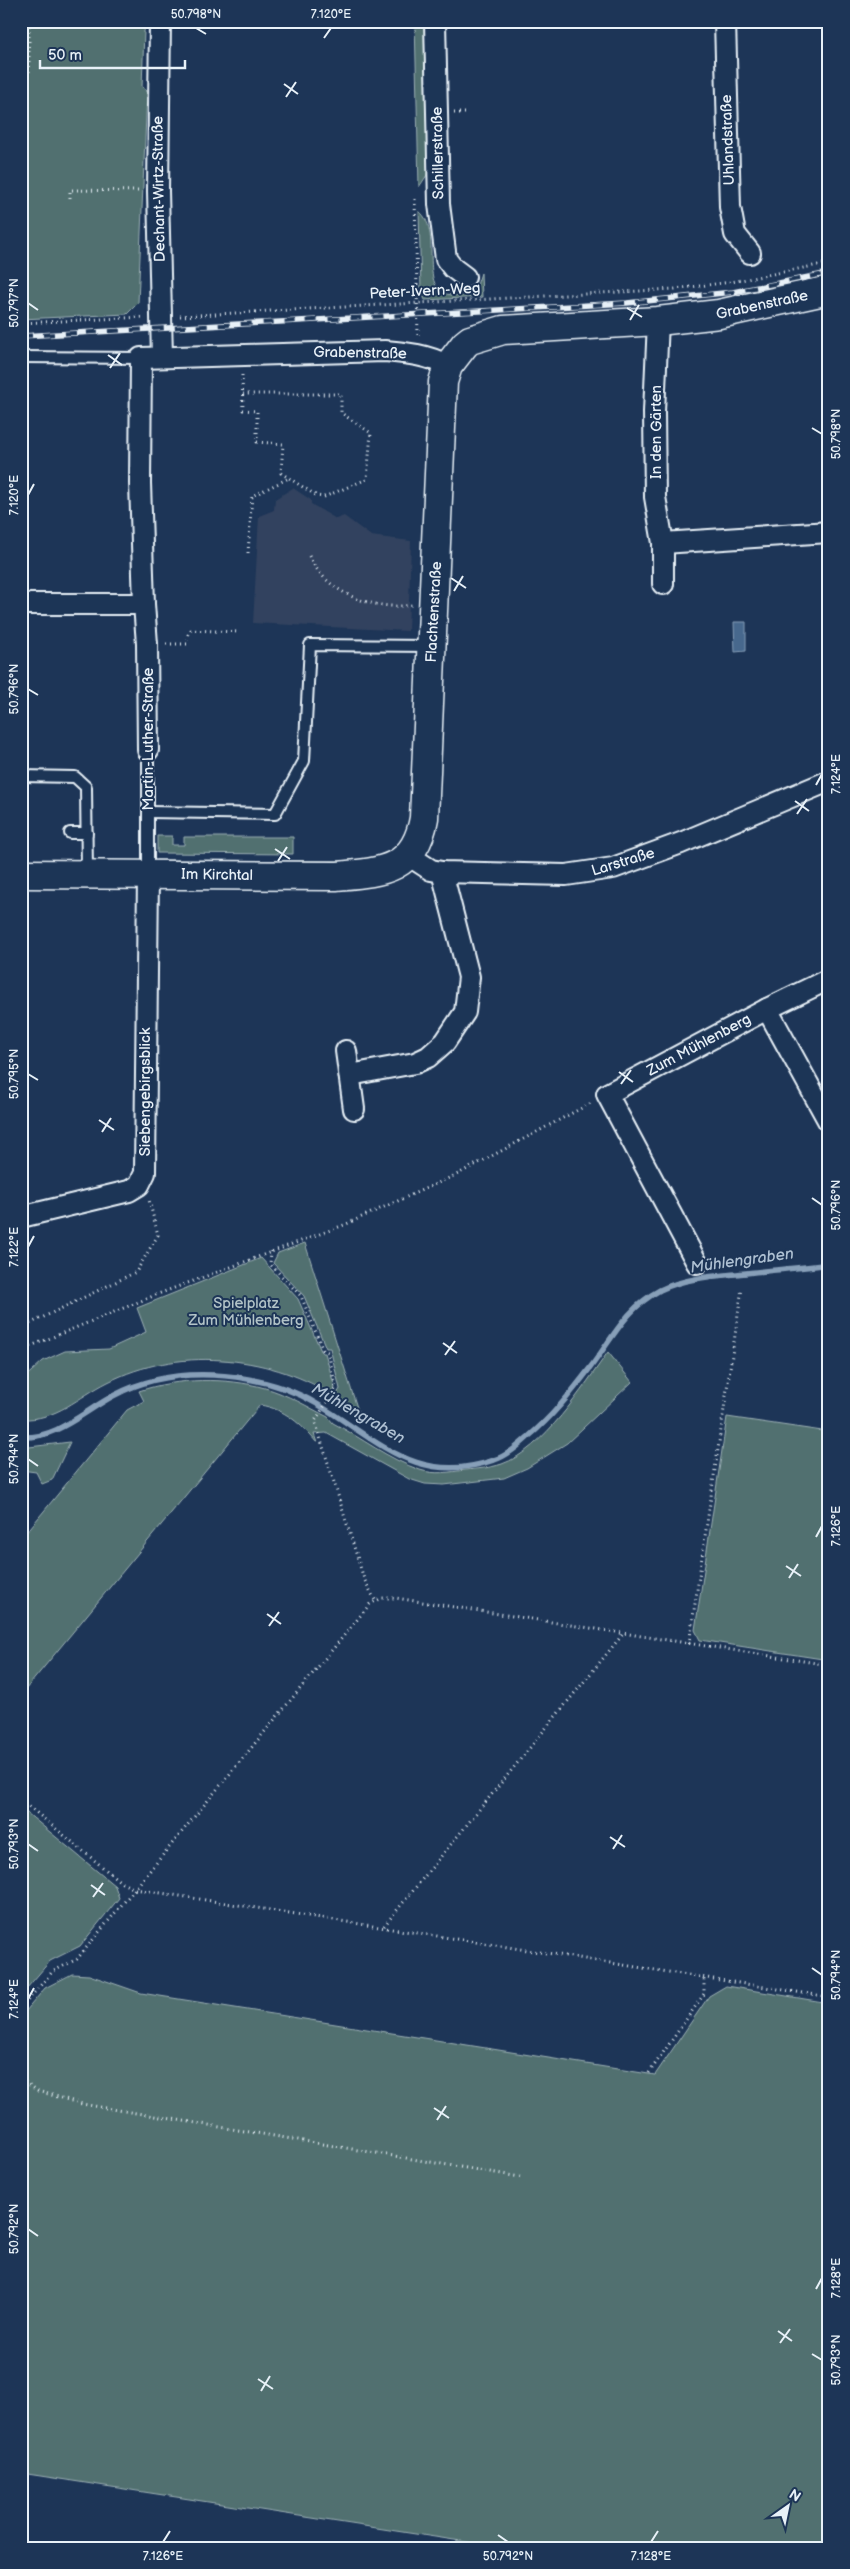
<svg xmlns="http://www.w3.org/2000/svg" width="850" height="2569" font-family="'Balsamiq Sans',sans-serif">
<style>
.built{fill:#32425f}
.green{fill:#517070;stroke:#9cb0b4}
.water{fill:#46688d;stroke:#879fb8}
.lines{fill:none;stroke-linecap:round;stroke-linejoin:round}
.stream{stroke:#879fb8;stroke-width:5.5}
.lane-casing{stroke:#e8f1f8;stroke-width:14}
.street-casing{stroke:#e8f1f8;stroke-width:24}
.secondary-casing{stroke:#e8f1f8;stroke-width:31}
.path{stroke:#e8f1f8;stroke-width:3;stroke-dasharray:1 4;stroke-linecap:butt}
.lane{stroke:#1d3557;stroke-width:10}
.street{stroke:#1d3557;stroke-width:20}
.secondary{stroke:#1d3557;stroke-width:28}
.rail-casing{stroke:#e8f1f8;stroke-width:5.5}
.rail{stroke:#1d3557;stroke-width:4;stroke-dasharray:11;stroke-linecap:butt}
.ticks{fill:none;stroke:#e8f1f8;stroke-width:2}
.labels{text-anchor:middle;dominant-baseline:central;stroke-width:4;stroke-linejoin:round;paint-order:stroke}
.street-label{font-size:15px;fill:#e8f1f8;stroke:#1d3557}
.park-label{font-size:15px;fill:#b3c4c8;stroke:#1d3557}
.water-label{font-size:16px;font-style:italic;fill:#afc1d3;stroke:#1d3557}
.neatline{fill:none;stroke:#e8f1f8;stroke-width:2}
.ticks-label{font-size:12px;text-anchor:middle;fill:#e8f1f8}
</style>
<rect width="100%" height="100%" fill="#1d3557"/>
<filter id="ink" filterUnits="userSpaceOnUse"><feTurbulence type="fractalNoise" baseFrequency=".02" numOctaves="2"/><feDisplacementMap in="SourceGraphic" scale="10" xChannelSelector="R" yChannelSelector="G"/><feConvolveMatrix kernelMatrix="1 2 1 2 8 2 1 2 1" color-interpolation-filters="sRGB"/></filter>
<g filter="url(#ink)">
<!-- built -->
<polygon class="built" points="293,488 311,500 311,504 336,519 344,516 371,536 411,541 408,631 253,623 259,516 274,510 275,499"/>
<!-- green -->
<g class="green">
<polygon points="21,21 148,21 144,31 142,87 147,91 138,303 127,314 21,319"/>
<polygon points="415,21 426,21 429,166 427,175 419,187"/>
<path d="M419,211C447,234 409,302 464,295L477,285L481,273L482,297L425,300L421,291Z"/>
<polygon points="157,836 172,836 172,845 184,845 184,837 293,837 293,854 157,853"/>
<polygon points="157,860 350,861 351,863 157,861"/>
<polygon points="305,1243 359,1414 334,1399 340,1389 330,1348 326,1348 304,1296 273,1263 278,1253"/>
<path d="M261,1258L298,1299L322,1353H325L335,1388L331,1394C266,1354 176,1347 108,1382C78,1397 56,1421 21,1419V1381L43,1361L65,1351L109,1349L146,1332L137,1308Z"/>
<path d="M608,1352L632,1382L567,1443L527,1468L504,1478L444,1485L425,1484L409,1479L326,1433L314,1434L317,1443C301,1424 285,1409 260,1405L21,1695V1539L127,1410L144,1401L139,1391C177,1378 226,1377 265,1388C287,1394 308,1407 328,1417L333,1423C362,1438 388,1459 420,1470C435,1475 450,1472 465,1470C477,1469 490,1468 502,1464C543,1450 584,1386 608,1352Z"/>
<polygon points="727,1417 829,1432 829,1660 700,1640 695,1630"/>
<polygon points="70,1442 52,1480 42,1484 36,1472 21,1470 21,1448"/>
<polygon points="21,1808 115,1886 119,1898 80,1946 50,1961 21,1995"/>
<polygon points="72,1974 89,1975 141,1993 655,2075 709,1996 726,1986 829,2003 829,2548 506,2548 21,2473 21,2017 45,1988"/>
</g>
<!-- water -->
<polygon class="water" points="734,622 746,622 746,651 735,652"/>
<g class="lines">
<!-- stream -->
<path class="stream" d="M21,1437C56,1439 83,1412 113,1396C154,1374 202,1371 248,1379C271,1383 297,1392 317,1404C377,1439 417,1487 494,1460C507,1456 518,1446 528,1437C552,1417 571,1393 590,1368C612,1339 626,1308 660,1290C686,1277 718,1276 746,1273C774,1270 801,1268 829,1264"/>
<defs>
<g id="lane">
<polyline points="21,357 141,358"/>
<polyline points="21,776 75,777 86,787 87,873"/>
<polyline points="148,812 275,814 304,761 310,645 432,646"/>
<polyline points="70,833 87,833"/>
<polyline points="148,874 148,750"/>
</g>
<g id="street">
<polyline points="160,21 158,191 162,357"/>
<polyline points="435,21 439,204 446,259 453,268 465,277"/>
<polyline points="725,21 730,207 735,234 750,253"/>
<polyline points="658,321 654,412 655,497 663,543 663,584"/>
<polyline points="663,543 829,532"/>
<polyline points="21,604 144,604"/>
<path d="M148,750L147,644L144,604L140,483L141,358L385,351C408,353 428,355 448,366"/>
<polyline points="408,855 431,870 442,872 566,875 613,868 681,843 829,781"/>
<polyline points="767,1009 829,1122"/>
<polyline points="346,1051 354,1109"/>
<polyline points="350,1075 415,1063 428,1057 445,1042 465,1012 469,977 442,872"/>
<polyline points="21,1217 129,1191 139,1185 145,1173 148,874"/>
<polyline points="697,1263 607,1094 767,1009 829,979"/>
</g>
<path id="secondary" d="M21,874L336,876C381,872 415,871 424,818L443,382L448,366L465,344L470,340L503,330L658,321L719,314L829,290"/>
</defs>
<!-- lane casing -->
<use href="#lane" class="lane-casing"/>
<!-- street casing -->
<use href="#street" class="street-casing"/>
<!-- secondary casing -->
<use href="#secondary" class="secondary-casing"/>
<!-- path -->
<g class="path">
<polyline points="29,72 29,21"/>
<polyline points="454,113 469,113"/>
<polyline points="70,198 70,190 140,191"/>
<polyline points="415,199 418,336"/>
<polyline points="180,316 675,289 731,282 829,263"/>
<polyline points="21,323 144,317"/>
<polyline points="242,375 243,410 257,411 257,442 283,444 281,473 317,496 324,497 367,479 371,433 341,413 341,394 243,394"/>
<polyline points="248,553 252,496 289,478"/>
<path d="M309,556C326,593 373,611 412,605"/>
<polyline points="166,644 187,644 188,635 191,630 239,632"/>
<polyline points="271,1251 270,1264 301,1296 323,1350 328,1352 336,1388 315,1421 364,1579 375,1600"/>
<polyline points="21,1328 136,1272 158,1235 149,1200"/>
<polyline points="21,1350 158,1294 344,1225 458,1174 591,1103"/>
<polyline points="689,1644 742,1288"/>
<polyline points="21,1800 122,1883 135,1889 829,1997"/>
<polyline points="384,1926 623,1634"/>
<polyline points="21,2008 52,1972 77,1959 370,1604 382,1598 396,1598 829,1665"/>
<polyline points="649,2073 704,1994 704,1977"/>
<polyline points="21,2079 38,2091 82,2104 520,2177"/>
</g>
<!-- lane -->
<use href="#lane" class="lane"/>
<!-- street -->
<use href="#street" class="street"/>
<!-- secondary -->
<use href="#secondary" class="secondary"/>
<defs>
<polyline id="rail" points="21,336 627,303 733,292 829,273"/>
</defs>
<!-- rail casing -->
<use href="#rail" class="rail-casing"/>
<!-- rail -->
<use href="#rail" class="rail"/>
</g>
</g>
<!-- ticks -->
<path class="ticks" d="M196,28L206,34M324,38L331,28M284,84L298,94M286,97L296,82M28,303L38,310M627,308L642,317M630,320L639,305M108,355L122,365M110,368L120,353M812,428L822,434M28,495L34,484M451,578L466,588M454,591L463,576M28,689L38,695M816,785L822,774M795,801L809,811M797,814L807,799M275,849L290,859M278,861L287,847M619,1072L633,1082M28,1074L38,1080M621,1084L631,1070M99,1120L114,1130M102,1132L111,1118M812,1198L822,1205M28,1247L34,1236M443,1343L457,1353M445,1355L455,1341M28,1459L38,1466M816,1537L822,1526M786,1566L801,1576M789,1578L798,1564M267,1614L281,1624M269,1626L279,1612M610,1837L625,1847M28,1844L38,1851M613,1849L622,1835M91,1885L105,1895M93,1897L103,1883M812,1968L822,1975M28,1999L34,1988M434,2108L449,2118M437,2120L446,2106M28,2229L38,2236M816,2289L822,2278M778,2331L792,2341M780,2343L790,2329M812,2354L822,2360M258,2379L273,2389M261,2391L270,2376M498,2535L508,2542M163,2542L170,2531M651,2542L658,2531"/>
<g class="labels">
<!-- street labels -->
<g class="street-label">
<text transform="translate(728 140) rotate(-92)">Uhlandstraße</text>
<text transform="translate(438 153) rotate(-91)">Schillerstraße</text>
<text transform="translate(159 189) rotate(-91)">Dechant-Wirtz-Straße</text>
<text transform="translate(425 291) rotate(-3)">Peter-Ivern-Weg</text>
<text transform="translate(762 305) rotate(-12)">Grabenstraße</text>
<text transform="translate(360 353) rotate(1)">Grabenstraße</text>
<text transform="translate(656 432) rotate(-90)">In den Gärten</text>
<text transform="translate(434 612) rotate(-87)">Flachtenstraße</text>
<text transform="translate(148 739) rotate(-90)">Martin-Luther-Straße</text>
<text transform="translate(623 862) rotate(-17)">Larstraße</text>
<text transform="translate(217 875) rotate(1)">Im Kirchtal</text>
<text transform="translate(699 1045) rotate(-28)">Zum Mühlenberg</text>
<text transform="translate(145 1092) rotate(-90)">Siebengebirgsblick</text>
</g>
<!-- park labels -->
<g class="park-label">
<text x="246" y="1303">Spielplatz<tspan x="246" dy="17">Zum Mühlenberg</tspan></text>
</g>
<!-- water labels -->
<g class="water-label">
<text transform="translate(742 1261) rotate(-8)">Mühlengraben</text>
<text transform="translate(358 1414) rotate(30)">Mühlengraben</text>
</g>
</g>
<!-- margin -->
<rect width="850" height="2569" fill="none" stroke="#1d3557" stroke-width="55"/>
<!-- north arrow -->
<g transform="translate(788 2506) rotate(33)" stroke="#1d3557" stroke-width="4" paint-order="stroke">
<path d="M0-4L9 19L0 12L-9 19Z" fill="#e8f1f8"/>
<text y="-8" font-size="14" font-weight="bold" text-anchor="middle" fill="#e8f1f8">N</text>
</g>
<!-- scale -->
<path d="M40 60v8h145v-8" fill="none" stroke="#e8f1f8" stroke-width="2.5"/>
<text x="48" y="60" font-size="15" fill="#e8f1f8" stroke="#1d3557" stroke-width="4" paint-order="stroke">50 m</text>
<rect x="28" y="28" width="794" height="2514" class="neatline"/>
<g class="ticks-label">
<text x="196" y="18">50.798°N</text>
<text x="331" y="18">7.120°E</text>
<text transform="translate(14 303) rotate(-90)" y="4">50.797°N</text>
<text transform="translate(836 434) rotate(-90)" y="4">50.798°N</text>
<text transform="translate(14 495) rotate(-90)" y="4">7.120°E</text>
<text transform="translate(14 689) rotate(-90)" y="4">50.796°N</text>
<text transform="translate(836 774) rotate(-90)" y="4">7.124°E</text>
<text transform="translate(14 1074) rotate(-90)" y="4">50.795°N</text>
<text transform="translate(836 1205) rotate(-90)" y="4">50.796°N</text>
<text transform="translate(14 1247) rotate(-90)" y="4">7.122°E</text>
<text transform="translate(14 1459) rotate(-90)" y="4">50.794°N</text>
<text transform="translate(836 1526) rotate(-90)" y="4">7.126°E</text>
<text transform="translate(14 1844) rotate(-90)" y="4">50.793°N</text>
<text transform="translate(836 1975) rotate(-90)" y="4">50.794°N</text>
<text transform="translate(14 1999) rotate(-90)" y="4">7.124°E</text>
<text transform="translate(14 2229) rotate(-90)" y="4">50.792°N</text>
<text transform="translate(836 2278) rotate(-90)" y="4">7.128°E</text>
<text transform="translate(836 2360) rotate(-90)" y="4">50.793°N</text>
<text x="163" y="2560">7.126°E</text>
<text x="508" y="2560">50.792°N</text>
<text x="651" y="2560">7.128°E</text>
</g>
</svg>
